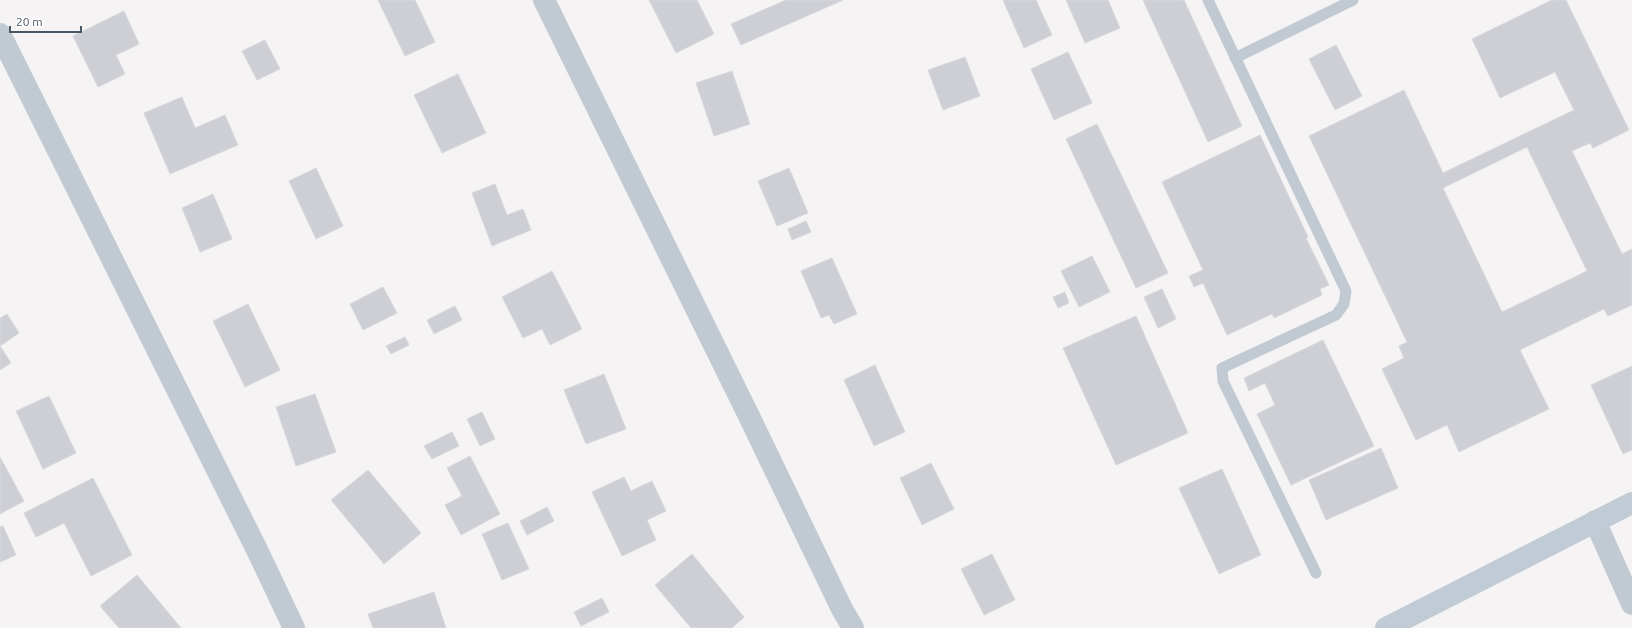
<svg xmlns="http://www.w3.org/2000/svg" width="1632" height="628" font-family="Ubuntu,sans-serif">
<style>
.building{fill:#cdcfd5;stroke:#d7d9de;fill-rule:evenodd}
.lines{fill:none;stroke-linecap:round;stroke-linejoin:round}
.lane{stroke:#c1cad2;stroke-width:11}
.street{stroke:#c1cad2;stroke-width:22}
.secondary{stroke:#c1cbd6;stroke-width:22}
</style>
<rect width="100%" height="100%" fill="#f5f3f3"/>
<!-- building -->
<g class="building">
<polygon points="378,0 415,0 435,42 405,56"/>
<polygon points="649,0 697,0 714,34 676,53"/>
<polygon points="786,0 843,0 741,45 731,24"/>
<polygon points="1003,0 1036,0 1052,35 1024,48"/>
<polygon points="1066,0 1108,0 1120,28 1085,43"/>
<polygon points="1143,0 1184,0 1242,126 1208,142"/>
<path d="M1552,0H1566L1629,130L1593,148L1590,143L1572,151L1622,254L1632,249V305L1608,316L1604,309L1520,350L1549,409L1459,452L1447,425L1416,440L1382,369L1404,358L1399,346L1407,342L1309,136L1404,90L1443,173L1574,110L1555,72L1500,98L1472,39ZM1527,147L1587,271L1502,312L1443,188Z"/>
<polygon points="124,11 139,44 116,55 125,74 98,87 73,36"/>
<polygon points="265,40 280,69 257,80 242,51"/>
<polygon points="1336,45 1362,96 1335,110 1309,59"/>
<polygon points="1068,52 1092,103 1054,120 1031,69"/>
<polygon points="965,57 980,96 943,110 928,70"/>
<polygon points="732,71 750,124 714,136 696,83"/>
<polygon points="458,74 486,133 442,153 414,95"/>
<polygon points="182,97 195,128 225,115 238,145 170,174 144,113"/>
<polygon points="1097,124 1168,273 1136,288 1066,139"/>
<polygon points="1260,135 1308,237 1306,238 1329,285 1320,289 1322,295 1274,318 1272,314 1227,335 1203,283 1194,287 1189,276 1203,270 1162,182"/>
<polygon points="316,168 343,226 316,239 289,181"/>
<polygon points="789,168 808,213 777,226 758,181"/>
<polygon points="495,184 507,215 523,209 531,230 492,246 472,193"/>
<polygon points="213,194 232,239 200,252 182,208"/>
<polygon points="806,221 811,232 792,240 788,229"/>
<polygon points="1092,256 1110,292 1079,307 1061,271"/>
<polygon points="832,258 857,314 834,324 829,315 821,318 801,271"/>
<polygon points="552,271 582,329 550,345 542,329 523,338 502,297"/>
<polygon points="383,287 397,313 363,330 350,304"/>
<polygon points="1162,289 1176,319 1158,328 1144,297"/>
<polygon points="1065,292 1069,303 1058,308 1053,297"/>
<polygon points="248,304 280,370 245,387 213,321"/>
<polygon points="455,306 462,320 434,334 427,320"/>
<polygon points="7,314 19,333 0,346 0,318"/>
<polygon points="1136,316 1188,433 1116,465 1063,348"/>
<polygon points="405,337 409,345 391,354 386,346"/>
<polygon points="1323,340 1374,446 1291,485 1257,414 1275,405 1265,383 1249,391 1244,378"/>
<polygon points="0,346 11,363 0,370"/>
<polygon points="875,365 905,432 874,446 844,380"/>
<polygon points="1632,366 1632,450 1623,454 1591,385"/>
<polygon points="604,374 626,429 586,444 564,390"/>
<polygon points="315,394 336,452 296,466 276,407"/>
<polygon points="49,396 76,453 43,469 16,411"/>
<polygon points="482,412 495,439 480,446 467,419"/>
<polygon points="452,432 459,446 432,459 424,446"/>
<polygon points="1381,448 1398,488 1326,520 1309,480"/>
<polygon points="470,456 500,514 461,535 445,505 462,496 447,468"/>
<polygon points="0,457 24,501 0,514"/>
<polygon points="931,463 954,509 922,525 900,478"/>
<polygon points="1222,469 1261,555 1219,574 1179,488"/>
<polygon points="368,470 421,533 384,564 331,500"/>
<polygon points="624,477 631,491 652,481 666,511 647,520 656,540 622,556 592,492"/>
<polygon points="93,478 132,555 91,576 64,523 36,537 24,513"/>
<polygon points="547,507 554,521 527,535 520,521"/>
<polygon points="508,523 529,569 502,580 482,534"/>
<polygon points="3,526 16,555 0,562 0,527"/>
<polygon points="692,554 744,617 732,628 691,628 655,585"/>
<polygon points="992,554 1015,600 984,615 961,569"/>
<polygon points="137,575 181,628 119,628 100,606"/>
<polygon points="434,592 446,628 373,628 368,614"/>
<polygon points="602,598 609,612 581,626 574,612"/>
</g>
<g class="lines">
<!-- lane -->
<g class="lane">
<polyline points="1208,0 1346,291 1344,304 1336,315 1222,368 1223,381 1316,573"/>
<polyline points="1235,58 1353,0"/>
</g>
<!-- street -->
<g class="street">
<polyline points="544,0 746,410 842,609 853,628"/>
<polyline points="0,34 258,552 294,628"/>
<polyline points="1595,521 1632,604"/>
</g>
<!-- secondary -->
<polyline class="secondary" points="1386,628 1632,503"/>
</g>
<!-- scale -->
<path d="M10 26v6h71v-6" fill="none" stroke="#4a5661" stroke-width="2"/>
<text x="16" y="26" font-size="12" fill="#4a5661" stroke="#ffffff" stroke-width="3" paint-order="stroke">20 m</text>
</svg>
